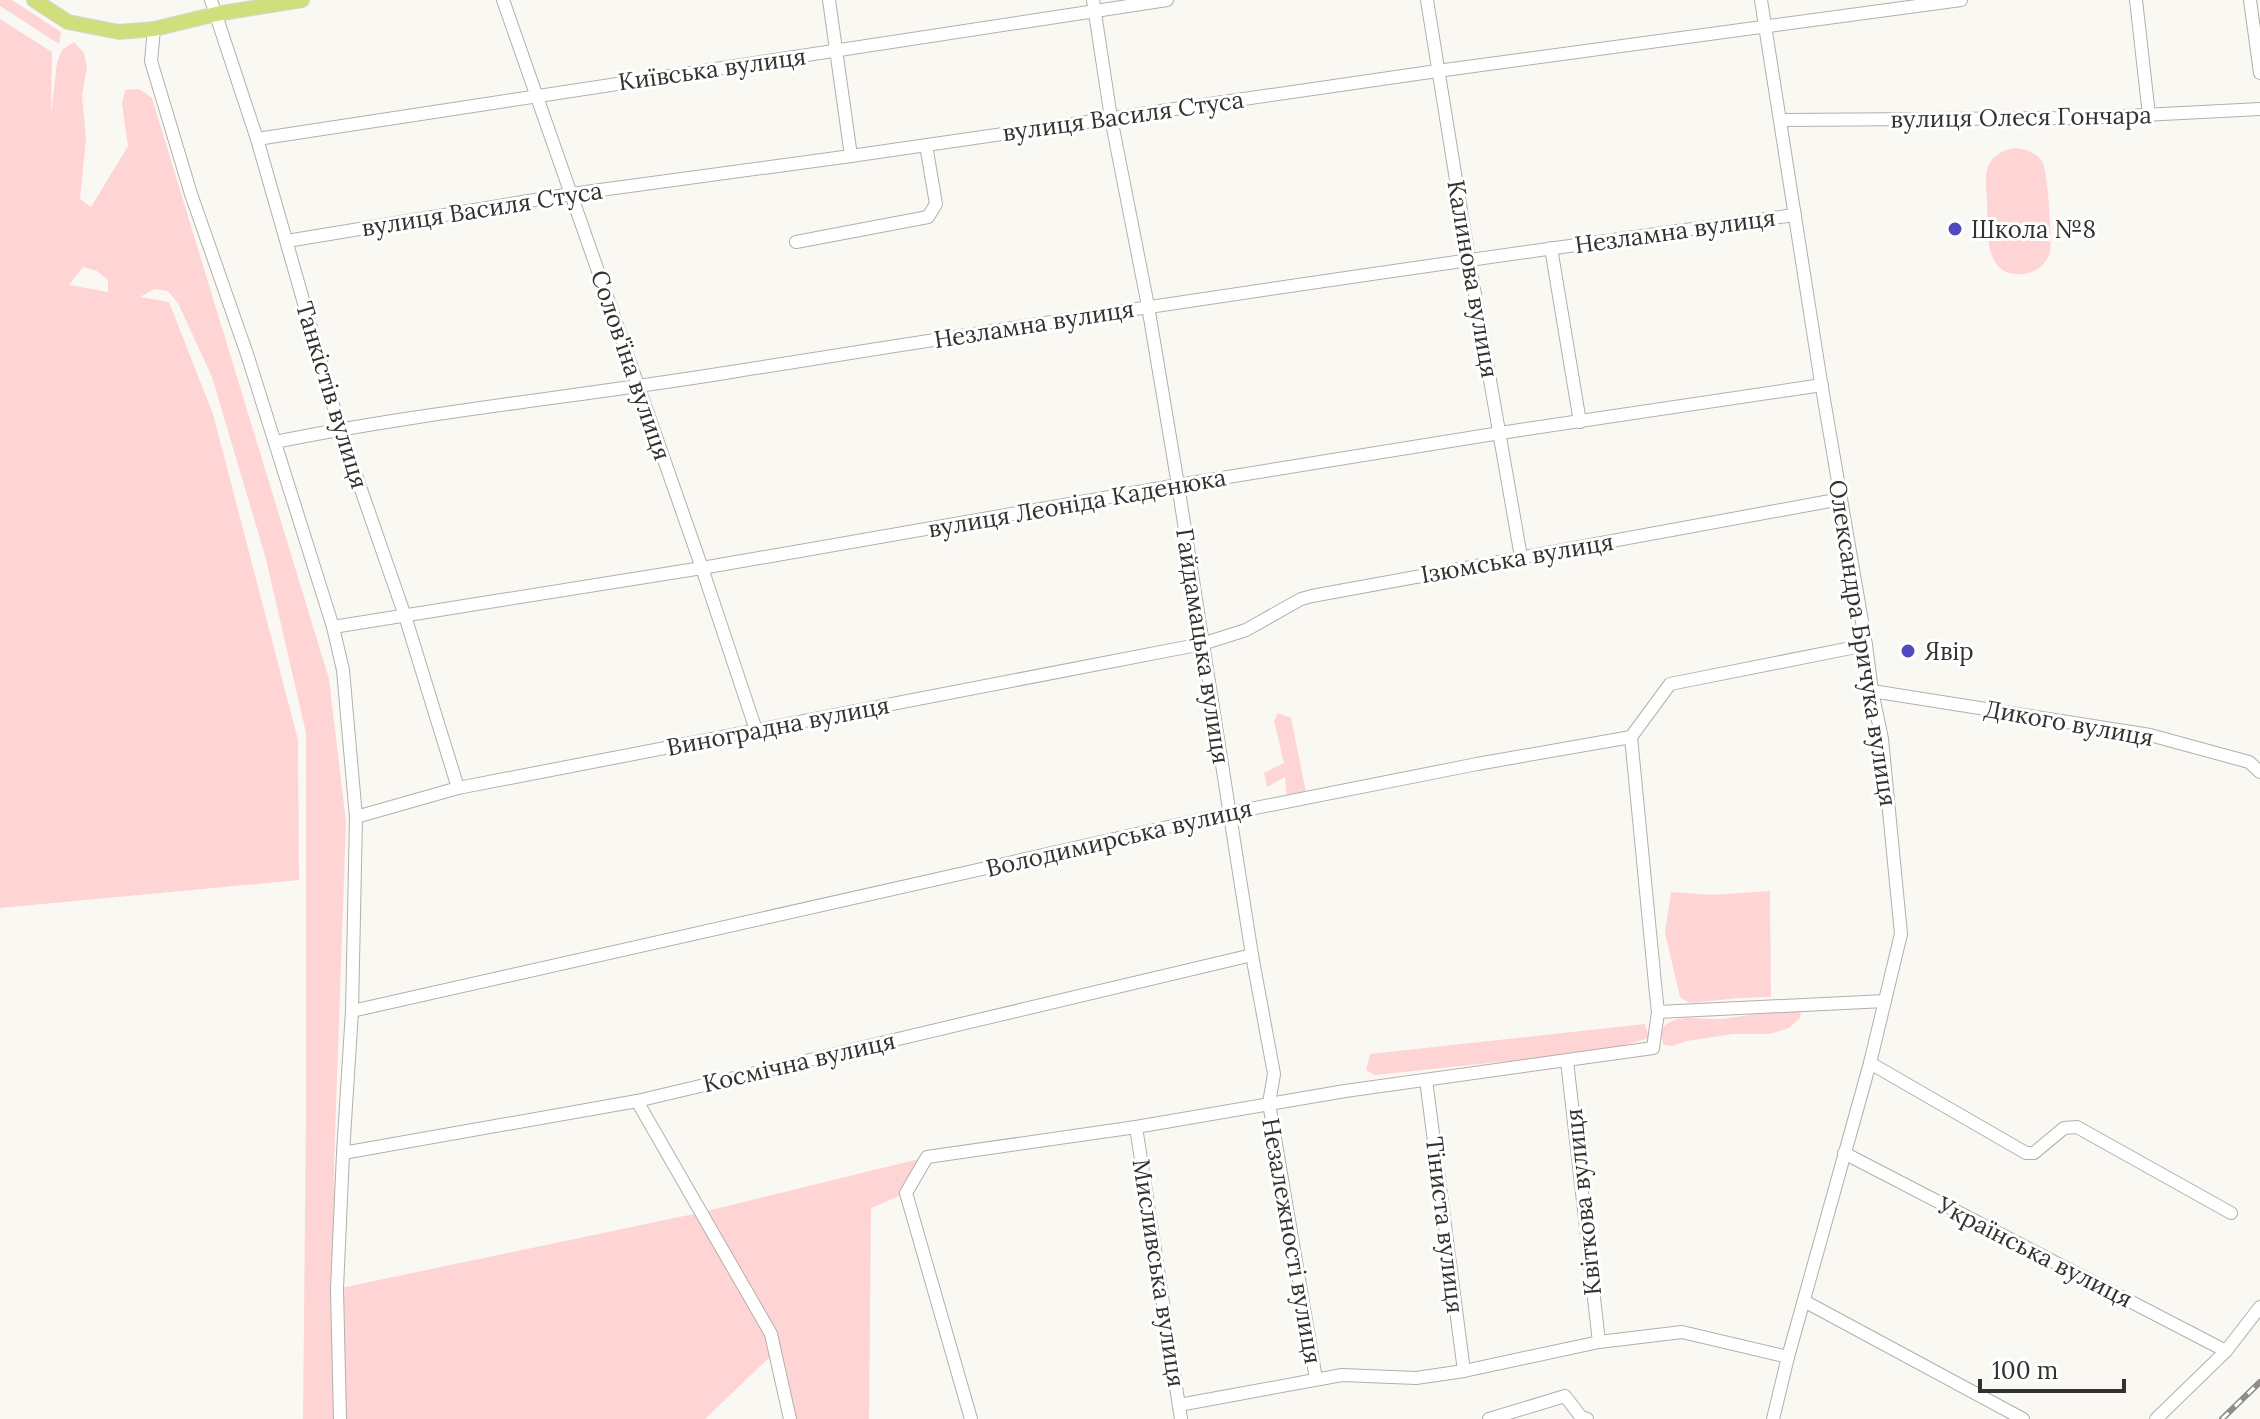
<svg xmlns="http://www.w3.org/2000/svg" width="2260" height="1419" font-family="Lora,serif">
<style>
.green{fill:#fed5d4;fill-rule:evenodd}
.lines{fill:none;stroke-linecap:round;stroke-linejoin:round}
.minor-casing{stroke:#b2b0ab;stroke-width:14}
.major-casing{stroke:#d6d6d6;stroke-width:16}
.minor{stroke:#fff;stroke-width:12}
.major{stroke:#d0df7c;stroke-width:14}
.rail-casing{stroke:#8d8c88;stroke-width:6}
.rail{stroke:#fff;stroke-width:3;stroke-dasharray:9;stroke-linecap:butt}
.poi-dot{fill:#5049c0;stroke:#fff;stroke-width:3}
.labels{text-anchor:middle;dominant-baseline:central;stroke-width:6;stroke-linejoin:round;paint-order:stroke}
.street-label{font-size:24px;fill:#333230;stroke:#fff}
.poi-label{font-size:24px;fill:#333230;stroke:#fff;text-anchor:start}
</style>
<rect width="100%" height="100%" fill="#faf8f2"/>
<!-- green -->
<g class="green">
<polygon points="0,0 12,0 61,32 59,44 0,6"/>
<path d="M0,19L52,52L51,114L57,63L62,50L74,42L84,53L87,67L82,96L86,139L80,199L91,207L128,146L122,104L125,90L139,89L152,98L329,679L346,822L334,1163L336,1289L703,1212L927,1157L906,1193L871,1208L869,1419H790L775,1352L705,1419H303L306,1117V733L266,559L212,377L178,303L168,291L154,289L140,297L169,302L213,414L298,740L299,880L0,908ZM83,267L97,271L108,280V292L69,285Z"/>
<path d="M2015,148C2026,149 2035,152 2042,161C2048,171 2052,239 2050,252C2047,264 2035,273 2023,274C1983,278 1988,231 1987,205C1987,192 1983,174 1990,163C1996,153 2005,150 2015,148Z"/>
<polygon points="1278,713 1291,718 1306,792 1287,797 1285,777 1267,787 1264,773 1284,763 1274,721"/>
<polygon points="1770,891 1771,997 1740,998 1690,1003 1680,997 1665,933 1671,892 1712,895"/>
<path d="M1795,1007L1801,1011L1800,1018L1789,1028L1770,1034H1733L1687,1041L1672,1046L1664,1045C1660,1037 1660,1029 1668,1023C1682,1014 1703,1020 1719,1019C1744,1017 1770,1011 1795,1007Z"/>
<polygon points="1645,1024 1649,1038 1604,1051 1375,1075 1366,1070 1370,1054"/>
</g>
<g class="lines">
<defs>
<g id="minor">
<polyline points="211,0 257,139 340,429 405,616 458,788"/>
<polyline points="503,0 702,568 756,730"/>
<polyline points="829,0 851,156"/>
<polyline points="1093,0 1111,118 1148,306 1178,485 1252,955 1274,1074 1269,1103 1316,1379"/>
<polyline points="1427,0 1469,260 1521,557"/>
<polyline points="1761,0 1820,376 1866,645 1872,691 1882,739 1901,934 1870,1063 1788,1357 1773,1419"/>
<polyline points="2136,0 2149,115"/>
<polyline points="2250,0 2260,73"/>
<polyline points="154,29 151,61 191,194 247,354 333,627 343,670 356,817 352,1011 343,1153 337,1289 340,1419"/>
<polyline points="1781,120 2085,118 2260,109"/>
<polyline points="257,139 1167,0"/>
<polyline points="287,241 571,194 851,156 1437,71 1961,0"/>
<polyline points="796,242 928,217 936,204 926,145"/>
<polyline points="1551,248 1580,422"/>
<path d="M275,442C423,412 575,397 725,373C1081,316 1437,263 1795,215"/>
<polyline points="333,627 702,568 1178,485 1500,433 1822,385"/>
<polyline points="1872,691 2150,735 2249,762 2260,772"/>
<polyline points="356,817 458,788 1202,644 1246,630 1301,599 1312,596 1841,499"/>
<polyline points="352,1011 1230,813 1477,764 1631,737 1670,684 1866,645"/>
<polyline points="1658,1012 1885,1001"/>
<polyline points="1567,1061 1599,1342"/>
<polyline points="1870,1063 2026,1153 2034,1153 2064,1128 2077,1127 2231,1213"/>
<polyline points="1426,1080 1464,1371"/>
<polyline points="637,1101 771,1334 790,1419"/>
<polyline points="1136,1127 1181,1419"/>
<polyline points="343,1153 637,1101 1252,955"/>
<polyline points="1844,1153 2226,1351"/>
<polyline points="1804,1301 2023,1419"/>
<polyline points="1179,1405 1342,1375 1416,1378 1464,1371 1599,1342 1682,1332 1788,1357"/>
<polyline points="971,1419 906,1193 927,1157 1136,1127 1345,1091 1653,1048 1658,1012 1656,994 1631,737"/>
<polyline points="1489,1419 1565,1396 1581,1417 1587,1419"/>
<polyline points="2156,1419 2226,1351 2260,1307"/>
</g>
<polyline id="major" points="34,0 68,22 119,32 154,29 216,14 302,0"/>
</defs>
<!-- minor casing -->
<use href="#minor" class="minor-casing"/>
<!-- major casing -->
<use href="#major" class="major-casing"/>
<!-- minor -->
<use href="#minor" class="minor"/>
<!-- major -->
<use href="#major" class="major"/>
<defs>
<polyline id="rail" points="2222,1419 2260,1382"/>
</defs>
<!-- rail casing -->
<use href="#rail" class="rail-casing"/>
<!-- rail -->
<use href="#rail" class="rail"/>
</g>
<!-- markers -->
<g class="poi-dot">
<circle cx="1955" cy="229" r="8"/>
<circle cx="1908" cy="651" r="8"/>
</g>
<g class="labels">
<!-- street labels -->
<g class="street-label">
<text transform="translate(712 69) rotate(-8)">Київська вулиця</text>
<text transform="translate(1123 116) rotate(-8)">вулиця Василя Стуса</text>
<text transform="translate(2021 117) rotate(-1)">вулиця Олеся Гончара</text>
<text transform="translate(482 209) rotate(-9)">вулиця Василя Стуса</text>
<text transform="translate(1675 231) rotate(-8)">Незламна вулиця</text>
<text transform="translate(1473 279) rotate(80)">Калинова вулиця</text>
<text transform="translate(1034 324) rotate(-9)">Незламна вулиця</text>
<text transform="translate(631 365) rotate(71)">Солов'їна вулиця</text>
<text transform="translate(332 395) rotate(73)">Танкістів вулиця</text>
<text transform="translate(1077 503) rotate(-10)">вулиця Леоніда Каденюка</text>
<text transform="translate(1517 558) rotate(-10)">Ізюмська вулиця</text>
<text transform="translate(1863 643) rotate(81)">Олександра Бричука вулиця</text>
<text transform="translate(1203 646) rotate(81)">Гайдамацька вулиця</text>
<text transform="translate(2069 723) rotate(10)">Дикого вулиця</text>
<text transform="translate(778 726) rotate(-11)">Виноградна вулиця</text>
<text transform="translate(1119 838) rotate(-13)">Володимирська вулиця</text>
<text transform="translate(799 1062) rotate(-13)">Космічна вулиця</text>
<text transform="translate(1583 1202) rotate(-96)">Квіткова вулиця</text>
<text transform="translate(1445 1225) rotate(83)">Тіниста вулиця</text>
<text transform="translate(1292 1241) rotate(80)">Незалежності вулиця</text>
<text transform="translate(2035 1252) rotate(27)">Українська вулиця</text>
<text transform="translate(1159 1273) rotate(81)">Мисливська вулиця</text>
</g>
<!-- poi labels -->
<g class="poi-label">
<text x="1971" y="229">Школа №8</text>
<text x="1924" y="651">Явiр</text>
</g>
</g>
<!-- scale -->
<path d="M1980 1379v12h144v-12" fill="none" stroke="#333230" stroke-width="4"/>
<text x="1992" y="1379" font-size="24" fill="#333230" stroke="#ffffff" stroke-width="6" paint-order="stroke">100 m</text>
</svg>
